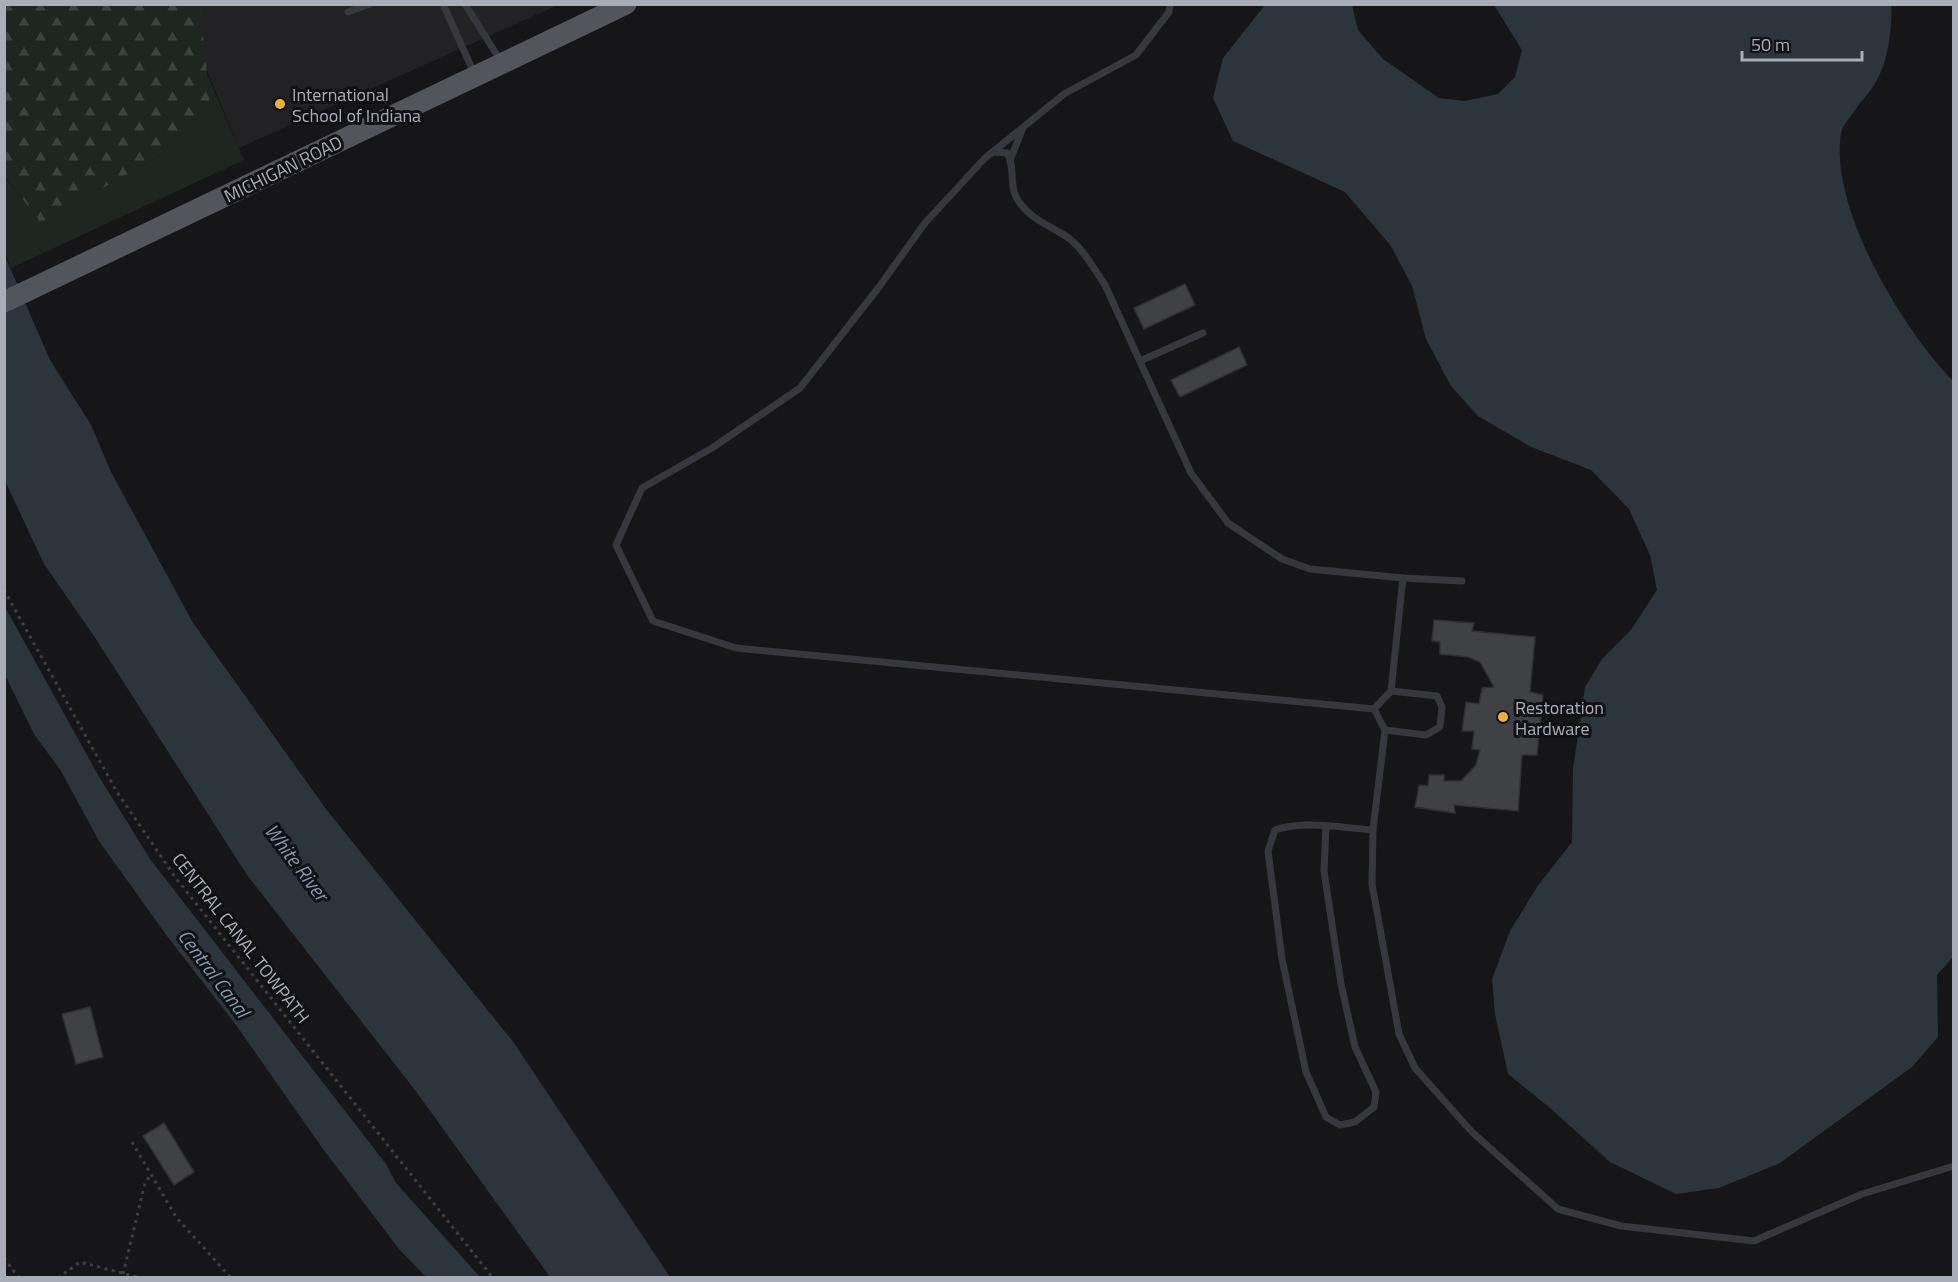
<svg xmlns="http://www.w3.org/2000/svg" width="1958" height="1282" font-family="'Titillium Web',sans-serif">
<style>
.built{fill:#222225}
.green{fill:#1e261f}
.forest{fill:url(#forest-firs)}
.water{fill:#2c353c}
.building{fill:#404145;stroke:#303034;stroke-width:1.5}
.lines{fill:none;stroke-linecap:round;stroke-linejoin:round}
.path{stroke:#3d3f44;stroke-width:3;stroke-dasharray:3 4.5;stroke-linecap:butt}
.service{stroke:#37383d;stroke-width:7}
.primary{stroke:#53555c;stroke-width:21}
.poi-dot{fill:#f2b134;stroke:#111113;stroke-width:2}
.labels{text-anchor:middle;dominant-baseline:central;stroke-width:6;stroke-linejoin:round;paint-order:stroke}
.poi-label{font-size:18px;fill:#a8adb8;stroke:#111113;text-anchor:start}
.street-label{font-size:18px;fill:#a8adb8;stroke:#111113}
.water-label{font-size:20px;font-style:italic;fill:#7f9bb3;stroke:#111113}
</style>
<defs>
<pattern id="forest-firs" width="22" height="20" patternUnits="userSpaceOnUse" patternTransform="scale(1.5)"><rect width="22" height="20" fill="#1e261f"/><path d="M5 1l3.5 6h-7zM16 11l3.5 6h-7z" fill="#3c433d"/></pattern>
</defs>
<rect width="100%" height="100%" fill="#161618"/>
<!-- built -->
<polygon class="built" points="180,5 558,5 239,148"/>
<!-- green -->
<polygon class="green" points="207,74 244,160 11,268 5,253 4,176 41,222 159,156 210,104"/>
<!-- forest -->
<polygon class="forest" points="5,4 200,5 210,104 159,156 41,223 5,176"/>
<!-- water -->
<g class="water">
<path d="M1265,5H1352L1358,30L1383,59L1439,98L1465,101L1498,94L1515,77L1522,50L1494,5H1891C1893,23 1888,59 1879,76C1874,87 1865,97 1858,106C1853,114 1843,124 1841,133C1829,208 1903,330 1953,381V957L1937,975L1938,1037L1912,1067L1780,1163L1719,1188L1676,1194L1610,1162L1550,1108L1508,1074L1495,1014L1492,979L1510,931L1537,887L1572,842L1573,769L1585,687L1602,659L1631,630L1657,590L1650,555L1629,509L1591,470L1531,447L1478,416L1451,386L1426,339L1412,286L1391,246L1345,192L1233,141L1213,98L1223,58Z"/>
<polygon points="4,254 50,360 91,425 111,472 193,623 326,809 514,1043 670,1277 550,1277 415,1090 247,875 94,636 44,564 5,481"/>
<polygon points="5,607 98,775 150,859 386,1164 396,1183 480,1277 426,1277 399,1249 323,1149 236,1025 167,936 99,841 61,771 34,734 5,675"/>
</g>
<!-- building -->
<g class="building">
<polygon points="1185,284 1195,305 1144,329 1134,308"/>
<polygon points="1239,347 1247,365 1180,397 1171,380"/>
<polygon points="1434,620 1474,623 1472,631 1535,637 1530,692 1543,695 1537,755 1522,755 1518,811 1454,805 1455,813 1415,807 1419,785 1428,786 1429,775 1444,775 1444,781 1461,781 1476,765 1480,750 1472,749 1474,731 1462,731 1466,702 1479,704 1482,688 1494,687 1480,662 1468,657 1440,654 1440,642 1432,641"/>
<polygon points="90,1007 103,1057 76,1064 62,1014"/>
<polygon points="164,1123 194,1172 174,1185 143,1136"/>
</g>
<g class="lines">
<!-- path -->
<g class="path">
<polyline points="4,590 117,792 175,877 493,1278"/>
<polyline points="132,1142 176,1217 231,1278"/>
<polyline points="4,1258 19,1278"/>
<polyline points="123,1274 145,1183 151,1175"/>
<polyline points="58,1278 80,1262 141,1278"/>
</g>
<!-- service -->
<g class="service">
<polyline points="443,4 474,73"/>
<polyline points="465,4 500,60"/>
<polyline points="1170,4 1169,12 1136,55 1064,94 984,159 925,223 879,287 800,388 712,448 642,488 616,545 653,621 736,648 1374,709 1385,730 1373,830 1372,884 1399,1034 1415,1068 1472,1132 1558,1209 1621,1226 1754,1241 1862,1194 1954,1166"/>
<polyline points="348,12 370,4"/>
<path d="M993,152L1007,153C1016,167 1008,187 1019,202C1032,220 1049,225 1067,237C1083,248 1094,269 1105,285L1191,473L1228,523L1282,559L1310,569L1403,578L1391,691L1374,709"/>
<polyline points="1011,158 1022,130"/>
<polyline points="1140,361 1203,333"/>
<polyline points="1403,578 1462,581"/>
<polyline points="1385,730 1426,735 1440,727 1442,707 1437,696 1391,691"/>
<path d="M1326,827L1324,871L1341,984L1355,1047L1376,1092L1374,1107L1355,1122L1340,1125L1326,1117L1306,1072L1282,959L1268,851L1275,830C1305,820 1342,828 1373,830"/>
</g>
<!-- primary -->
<polyline class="primary" points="4,302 626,4"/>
</g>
<!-- markers -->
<g class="poi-dot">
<circle cx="280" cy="104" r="6"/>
<circle cx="1503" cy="717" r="6"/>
</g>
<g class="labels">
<!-- poi labels -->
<g class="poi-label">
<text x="292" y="94">International<tspan x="292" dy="21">School of Indiana</tspan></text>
<text x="1515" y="707">Restoration<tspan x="1515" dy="21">Hardware</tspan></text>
</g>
<!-- street labels -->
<g class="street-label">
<text transform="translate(283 169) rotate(-26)">MICHIGAN ROAD</text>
<text transform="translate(241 938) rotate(52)">CENTRAL CANAL TOWPATH</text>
</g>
<!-- water labels -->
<g class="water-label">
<text transform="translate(297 862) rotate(53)">White River</text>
<text transform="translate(214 973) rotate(53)">Central Canal</text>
</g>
</g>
<!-- border -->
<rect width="1958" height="1282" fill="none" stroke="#a8adb8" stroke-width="12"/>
<!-- scale -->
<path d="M1742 51v9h120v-9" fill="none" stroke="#a8adb8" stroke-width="3"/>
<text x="1751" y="51" font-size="18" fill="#a8adb8" stroke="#111113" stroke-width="4.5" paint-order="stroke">50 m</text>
</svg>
